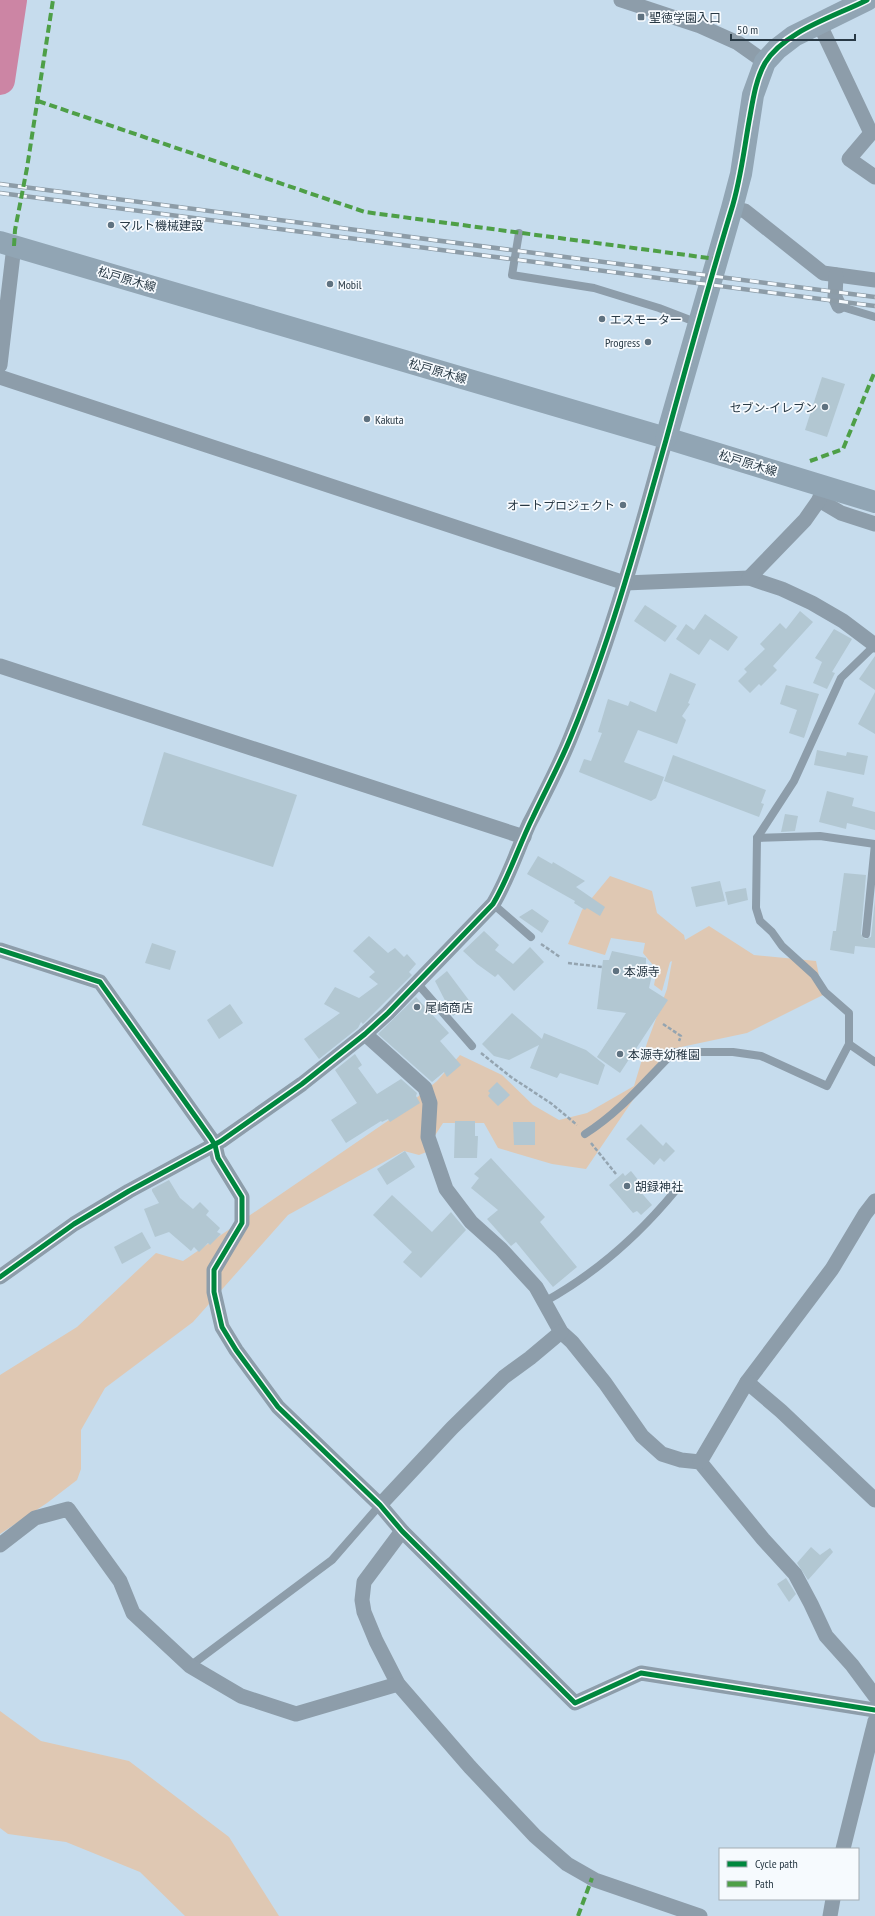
<svg xmlns="http://www.w3.org/2000/svg" width="875" height="1916" font-family="'PT Sans Narrow','Noto Sans JP',sans-serif">
<style>
.green{fill:#dfc8b3}
.lines{fill:none;stroke-linecap:round;stroke-linejoin:round}
.river{stroke:#cc85a4;stroke-width:30}
.building{fill:#b2c7d2}
.path{stroke:#94a4b0;stroke-width:2.5;stroke-dasharray:4 2;stroke-linecap:butt}
.lane{stroke:#8d9daa;stroke-width:8}
.street{stroke:#8d9daa;stroke-width:15}
.secondary{stroke:#91a5b4;stroke-width:22}
.rail-casing{stroke:#8d9ca7;stroke-width:4.5}
.rail{stroke:#f6fafe;stroke-width:3;stroke-dasharray:9;stroke-linecap:butt}
.quiet{stroke:#4e9f47;stroke-width:4;stroke-dasharray:8 4;stroke-linecap:butt}
.cycleway-casing{stroke:#f6fafe;stroke-width:8}
.cycleway{stroke:#00873e;stroke-width:5}
.poi-dot{fill:#5f7280;stroke:#f6fafe;stroke-width:1.5}
.labels{text-anchor:middle;dominant-baseline:central;stroke-width:3.5;stroke-linejoin:round;paint-order:stroke}
.poi-label{font-size:12px;fill:#283945;stroke:#f6fafe;text-anchor:start}
.street-label{font-size:12px;fill:#283945;stroke:#f6fafe}
</style>
<rect width="100%" height="100%" fill="#c6dced"/>
<!-- green -->
<g class="green">
<polygon points="610,876 652,891 657,913 684,935 685,940 709,926 754,955 816,961 823,995 747,1033 667,1050 586,1169 552,1164 498,1148 484,1123 443,1123 434,1137 429,1151 419,1155 404,1151 288,1215 193,1322 105,1388 81,1430 81,1469 77,1480 47,1503 0,1534 0,1375 77,1327 156,1253 183,1261 392,1118 437,1081 460,1055 502,1075 533,1105 559,1120 587,1113 634,1086 647,1043 667,989 672,961 670,962 662,991 654,985 657,970 643,953 645,943 611,938 605,955 568,944 582,910"/>
<polygon points="0,1711 41,1741 129,1761 229,1837 279,1916 185,1916 140,1872 66,1842 8,1834 0,1828"/>
</g>
<g class="lines">
<!-- river -->
<polyline class="river" points="0,80 12,0"/>
</g>
<!-- building -->
<g class="building">
<polygon points="822,377 845,384 827,437 805,430"/>
<polygon points="645,605 677,626 665,642 634,621"/>
<polygon points="800,611 813,622 773,666 777,670 761,686 759,684 750,693 738,681 747,672 744,669 765,649 760,644 780,623 786,629"/>
<polygon points="705,614 738,637 728,651 710,639 699,655 676,639 686,624 694,630"/>
<polygon points="834,629 852,639 832,672 835,673 827,689 813,683 822,662 815,658"/>
<polygon points="875,656 875,690 859,679"/>
<polygon points="670,673 696,684 688,703 690,704 682,716 686,720 677,744 638,730 624,762 664,777 656,798 651,801 579,772 584,759 591,761 602,733 598,732 608,699 628,706 630,701 656,712"/>
<polygon points="786,685 819,694 804,738 789,733 797,710 780,704"/>
<polygon points="875,692 875,734 858,724"/>
<polygon points="817,750 846,756 847,752 868,756 864,775 814,765"/>
<polygon points="164,752 297,795 273,867 142,825"/>
<polygon points="673,755 766,790 761,803 764,804 759,817 664,781"/>
<polygon points="827,791 854,798 852,806 875,812 875,830 847,823 846,829 819,822"/>
<polygon points="785,814 798,816 795,831 781,832"/>
<polygon points="538,856 552,864 553,862 585,881 576,887 605,907 600,916 587,908 585,910 574,903 575,901 527,874"/>
<polygon points="844,873 866,875 861,934 865,939 871,937 875,899 875,948 855,946 854,954 830,950 833,931 836,931"/>
<polygon points="720,881 725,901 696,907 691,887"/>
<polygon points="746,888 748,900 728,905 725,892"/>
<polygon points="532,909 549,921 542,933 519,917"/>
<polygon points="484,931 499,945 495,950 513,964 530,947 544,962 514,991 498,974 495,977 477,964 463,951"/>
<polygon points="369,936 388,953 395,948 404,957 407,954 416,964 409,972 412,975 363,1024 361,1022 358,1028 319,1059 304,1039 340,1013 324,1004 335,987 359,998 378,984 369,977 375,972 353,951"/>
<polygon points="152,943 176,951 170,970 145,963"/>
<polygon points="612,951 646,958 646,967 653,970 649,988 668,1000 620,1073 597,1057 626,1013 597,1009 603,960 609,960"/>
<polygon points="447,971 471,1003 453,1016 435,981"/>
<polygon points="416,997 449,1033 440,1041 461,1065 447,1077 444,1072 432,1082 378,1034"/>
<polygon points="230,1004 243,1023 219,1039 207,1020"/>
<polygon points="512,1013 542,1039 544,1033 586,1050 605,1065 598,1085 560,1073 557,1078 530,1068 539,1045 509,1060 494,1056 482,1044"/>
<polygon points="355,1054 362,1065 358,1068 377,1094 401,1079 417,1093 416,1096 420,1103 390,1122 388,1119 382,1122 381,1121 346,1143 331,1120 357,1103 335,1070"/>
<polygon points="497,1082 510,1095 498,1106 488,1096 490,1093 488,1091"/>
<polygon points="455,1121 475,1121 475,1136 478,1136 477,1158 454,1158"/>
<polygon points="513,1122 535,1122 535,1145 514,1145"/>
<polygon points="641,1124 663,1146 666,1142 675,1151 664,1162 660,1158 654,1165 626,1139"/>
<polygon points="405,1151 415,1167 387,1185 377,1169"/>
<polygon points="491,1158 545,1217 540,1222 577,1267 553,1287 516,1242 511,1246 487,1219 498,1210 471,1188 479,1178 474,1174"/>
<polygon points="631,1171 643,1186 639,1190 652,1205 641,1215 637,1211 633,1213 609,1185 623,1173 625,1176"/>
<polygon points="169,1180 180,1198 193,1209 200,1202 209,1211 206,1215 220,1228 217,1232 221,1234 210,1245 208,1243 199,1252 194,1247 191,1251 169,1232 155,1237 144,1209 159,1203 152,1191 152,1189"/>
<polygon points="392,1195 432,1232 451,1212 466,1230 421,1278 403,1262 412,1252 373,1215"/>
<polygon points="142,1232 151,1248 122,1264 114,1247"/>
<polygon points="811,1547 820,1555 830,1548 833,1552 808,1580 797,1563"/>
<polygon points="786,1578 796,1594 789,1602 777,1584"/>
</g>
<g class="lines">
<!-- path -->
<g class="path">
<polyline points="541,944 560,957"/>
<polyline points="568,963 602,967"/>
<polyline points="663,1024 681,1036 679,1041"/>
<polyline points="481,1053 511,1077 552,1104 577,1125"/>
<polyline points="591,1143 616,1174"/>
</g>
<!-- lane -->
<g class="lane">
<polyline points="519,233 512,275 594,288 659,308 698,323"/>
<polyline points="839,306 875,317"/>
<polyline points="757,838 820,836 875,844 866,934"/>
<polyline points="493,904 531,937"/>
<polyline points="417,983 472,1046"/>
<polyline points="849,1044 849,1013 825,992 814,975 782,946 772,932 760,921 756,908 757,838 794,781 841,678 875,645"/>
<path d="M585,1134C621,1111 644,1082 674,1052H733L761,1056L827,1086L849,1044L875,1062"/>
<path d="M544,1302C595,1274 639,1235 676,1190"/>
<polyline points="190,1666 332,1560 380,1505"/>
</g>
<!-- street -->
<g class="street">
<polyline points="621,0 700,26 738,43 765,62"/>
<polyline points="819,23 871,133 849,159 875,177"/>
<polyline points="732,208 745,211 823,273 875,280"/>
<polyline points="836,275 835,297 839,306"/>
<polyline points="0,365 14,246"/>
<polyline points="0,377 625,583 749,578 782,589 812,603 843,621 875,645"/>
<polyline points="822,491 819,500 841,513 875,524"/>
<polyline points="749,578 805,520 819,500"/>
<polyline points="0,666 524,837"/>
<polyline points="0,950 100,982 210,1137 215,1145 218,1158 242,1197 242,1223 214,1270 214,1292 222,1327 236,1350 278,1407 380,1505 402,1531 575,1703 641,1673 875,1710"/>
<polyline points="365,1034 425,1088 430,1103 428,1137 446,1189 471,1222 501,1249 536,1287 561,1332 572,1342 605,1383 642,1436 662,1454 681,1460 700,1462 763,1539 795,1574 811,1604 826,1636 852,1665 875,1696"/>
<polyline points="875,1201 865,1214 832,1269 747,1382 781,1411 875,1500"/>
<path d="M0,1277L74,1224L129,1191L221,1141L302,1084L365,1034L388,1013L493,904C508,879 517,851 529,824C544,795 560,765 572,734C611,638 639,538 666,438"/>
<polyline points="700,1462 747,1382"/>
<polyline points="380,1505 452,1428 504,1377 530,1358 561,1332"/>
<polyline points="402,1531 364,1582 362,1600 364,1612 376,1641 398,1684 470,1767 535,1836 567,1864 595,1880 700,1916"/>
<polyline points="0,1545 35,1518 68,1509 120,1581 133,1613 190,1666 241,1696 296,1714 398,1684"/>
<polyline points="843,1849 875,1721"/>
<polyline points="830,1916 833,1899"/>
</g>
<!-- secondary -->
<g class="secondary">
<polyline points="0,242 666,438 875,502"/>
<polyline points="666,438 732,208 741,174 753,95 765,62 777,49 794,36 867,0"/>
</g>
<defs>
<g id="rail">
<polyline points="0,184 875,297"/>
<polyline points="0,193 875,306"/>
</g>
</defs>
<!-- rail casing -->
<use href="#rail" class="rail-casing"/>
<!-- rail -->
<use href="#rail" class="rail"/>
<!-- quiet -->
<g class="quiet">
<polyline points="38,101 365,212 716,259"/>
<polyline points="14,246 15,230 27,168 53,0"/>
<polyline points="810,461 843,449 875,371"/>
<polyline points="578,1916 592,1878"/>
</g>
<defs>
<g id="cycleway">
<polyline points="0,950 100,982 210,1137 215,1145 218,1158 242,1197 242,1223 214,1270 214,1292 222,1327 236,1350 278,1407 380,1505 402,1531 575,1703 641,1673 875,1710"/>
<path d="M0,1277L74,1224L129,1191L221,1141L302,1084L365,1034L388,1013L493,904C509,877 519,845 533,817C546,789 561,762 572,734C611,639 638,539 666,440C687,363 708,287 731,211C741,180 744,148 750,116C753,99 756,79 765,63C784,31 836,16 867,0"/>
</g>
</defs>
<!-- cycleway casing -->
<use href="#cycleway" class="cycleway-casing"/>
<!-- cycleway -->
<use href="#cycleway" class="cycleway"/>
</g>
<!-- markers -->
<g class="poi-dot">
<rect x="637" y="13" width="8" height="8" rx="2"/>
<circle cx="111" cy="225" r="4"/>
<circle cx="330" cy="284" r="4"/>
<circle cx="602" cy="319" r="4"/>
<circle cx="648" cy="342" r="4"/>
<circle cx="825" cy="407" r="4"/>
<circle cx="367" cy="419" r="4"/>
<circle cx="623" cy="505" r="4"/>
<circle cx="616" cy="971" r="4"/>
<circle cx="417" cy="1007" r="4"/>
<circle cx="620" cy="1054" r="4"/>
<circle cx="627" cy="1186" r="4"/>
</g>
<g class="labels">
<!-- poi labels -->
<g class="poi-label">
<text x="649" y="17">聖徳学園入口</text>
<text x="119" y="225">マルト機械建設</text>
<text x="338" y="284">Mobil</text>
<text x="610" y="319">エスモーター</text>
<text x="640" y="342" text-anchor="end">Progress</text>
<text x="817" y="407" text-anchor="end">セブン-イレブン</text>
<text x="375" y="419">Kakuta</text>
<text x="615" y="505" text-anchor="end">オートプロジェクト</text>
<text x="624" y="971">本源寺</text>
<text x="425" y="1007">尾崎商店</text>
<text x="628" y="1054">本源寺幼稚園</text>
<text x="635" y="1186">胡録神社</text>
</g>
<!-- street labels -->
<g class="street-label">
<text transform="translate(127 279) rotate(16)">松戸原木線</text>
<text transform="translate(438 371) rotate(16)">松戸原木線</text>
<text transform="translate(748 463) rotate(17)">松戸原木線</text>
</g>
</g>
<!-- legend -->
<rect x="719" y="1848" width="140" height="52" fill="#f6fafe" stroke="#a4adb4"/>
<rect x="727" y="1861" width="20" height="6" fill="#00873e" stroke="#a4adb4"/>
<text x="755" y="1868" font-size="12" fill="#283945">Cycle path</text>
<rect x="727" y="1881" width="20" height="6" fill="#4e9f47" stroke="#a4adb4"/>
<text x="755" y="1888" font-size="12" fill="#283945">Path</text>
<!-- scale -->
<path d="M731 34v6h124v-6" fill="none" stroke="#283945" stroke-width="2"/>
<text x="737" y="34" font-size="12" fill="#283945" stroke="#f6fafe" stroke-width="3" paint-order="stroke">50 m</text>
</svg>
